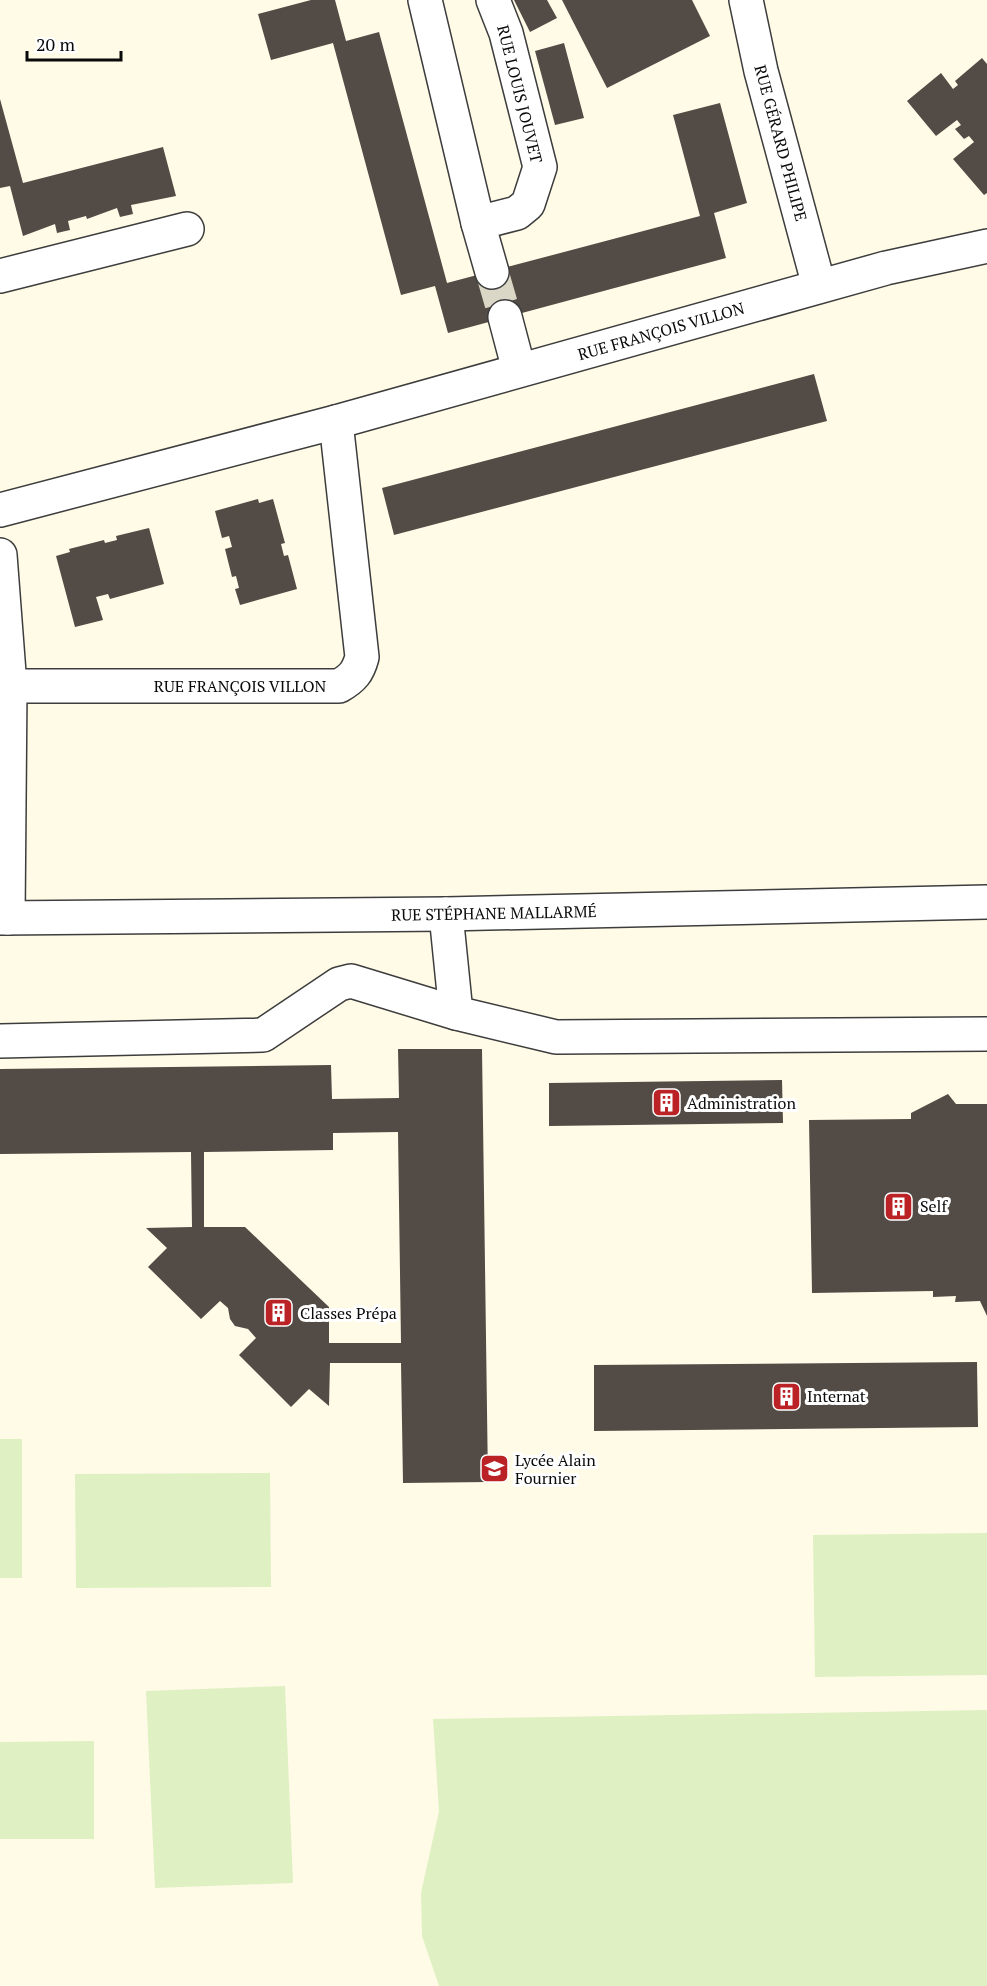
<svg xmlns="http://www.w3.org/2000/svg" width="987" height="1986" font-family="'PT Serif',serif">
<style>
.pitch{fill:#dff0c3}
.building{fill:#524b46;fill-rule:evenodd}
.lines{fill:none;stroke-linecap:round;stroke-linejoin:round}
.minor-tunnel{stroke:#dad7c6;stroke-width:33;stroke-dasharray:33 16;stroke-linecap:butt}
.minor-casing{stroke:#3d3d3d;stroke-width:36}
.minor{stroke:#fff;stroke-width:33}
.labels{text-anchor:middle;dominant-baseline:central;stroke-width:6;stroke-linejoin:round;paint-order:stroke}
.street-label{font-size:16px;fill:#0a0a0a;stroke:#fff}
.poi-label{font-size:16px;fill:#0a0a0a;stroke:#fff;text-anchor:start}
</style>
<rect width="100%" height="100%" fill="#fffbe7"/>
<!-- pitch -->
<g class="pitch">
<rect x="0" y="1439" width="22" height="139"/>
<polygon points="270,1473 271,1587 76,1588 75,1474"/>
<polygon points="987,1533 987,1675 815,1677 813,1535"/>
<polygon points="285,1686 293,1883 155,1888 146,1691"/>
<polygon points="987,1710 987,1986 439,1986 422,1936 421,1893 439,1811 433,1719"/>
<polygon points="94,1741 94,1839 0,1839 0,1742"/>
</g>
<!-- building -->
<g class="building">
<polygon points="311,0 335,0 346,41 379,32 447,283 700,216 673,115 720,103 747,203 714,213 726,258 448,333 435,286 401,295 333,43 271,60 258,14"/>
<polygon points="514,0 547,0 557,18 530,32"/>
<polygon points="562,0 692,0 710,36 607,88"/>
<polygon points="564,43 584,118 555,125 535,51"/>
<polygon points="982,58 987,64 987,193 984,195 953,159 974,142 969,136 964,139 955,129 961,125 957,120 936,136 907,101 941,73 953,89 958,85 955,81"/>
<polygon points="0,99 23,183 163,147 176,196 131,205 133,214 120,217 117,208 87,219 86,216 68,221 70,230 57,233 55,224 23,236 10,186 0,188"/>
<polygon points="814,374 827,421 394,535 382,488"/>
<polygon points="258,499 259,503 273,499 285,543 281,544 284,556 288,555 297,589 240,605 235,589 239,588 236,576 232,577 225,549 232,547 229,536 222,538 215,511"/>
<polygon points="149,528 164,584 110,599 108,594 96,597 103,620 75,627 56,556 70,552 69,549 104,540 105,543 117,540 116,536"/>
<path d="M398,1049H482L488,1482L403,1483L401,1363H330L329,1406L309,1389L291,1407L239,1355L256,1338L248,1329L235,1326L230,1319L228,1308L220,1301L201,1319L148,1267L167,1248L146,1228L192,1227L191,1152L0,1154V1069L331,1065L332,1099L399,1098ZM398,1132L401,1343H329V1307L245,1227H204V1152L333,1150V1133Z"/>
<polygon points="782,1080 783,1123 549,1126 549,1083"/>
<polygon points="948,1094 956,1104 987,1104 987,1316 980,1301 955,1302 956,1296 933,1297 933,1291 812,1293 809,1120 911,1119 911,1113"/>
<polygon points="977,1362 978,1427 594,1431 594,1365"/>
</g>
<g class="lines">
<!-- minor-tunnel -->
<polyline class="minor-tunnel" points="492,272 505,317"/>
<defs>
<g id="minor">
<polyline points="425,0 478,223 517,213 528,204 540,167 506,33 493,0"/>
<polyline points="746,0 761,71 819,286"/>
<polyline points="478,223 492,272"/>
<polyline points="0,276 187,229"/>
<polyline points="505,317 519,370"/>
<polyline points="0,510 336,422 886,268 987,246"/>
<polyline points="0,555 10,686 8,918"/>
<path d="M10,686H339C353,678 358,672 362,657L336,422"/>
<polyline points="446,914 456,1013 556,1037 987,1034"/>
<polyline points="0,918 446,914 987,902"/>
<polyline points="0,1041 263,1035 339,984 351,981 456,1013"/>
</g>
</defs>
<!-- minor casing -->
<use href="#minor" class="minor-casing"/>
<!-- minor -->
<use href="#minor" class="minor"/>
</g>
<!-- icons -->
<defs>
<symbol id="building-square" viewBox="-11 -11 22 22"><rect x="-9" y="-9" width="18" height="18" rx="4" fill="#ba2226" stroke="#fff"/><path d="M-4-6H4V6H1V3H-1V6H-4ZM-2.5-4.3h1.7v1.8h-1.7ZM.8-4.3h1.7v1.8H.8ZM-2.5-1h1.7V.8h-1.7ZM.8-1h1.7V.8H.8Z" fill="#fff"/></symbol>
<symbol id="school-square" viewBox="-11 -11 22 22"><rect x="-9" y="-9" width="18" height="18" rx="4" fill="#ba2226" stroke="#fff"/><path d="M0-5L7-2L0 1L-7-2ZM-4 1L0 2.5L4 1V4Q0 6-4 4Z" fill="#fff"/></symbol>
</defs>
<g fill-rule="evenodd">
<use href="#building-square" x="650" y="1086" width="33" height="33"/>
<use href="#building-square" x="882" y="1190" width="33" height="33"/>
<use href="#building-square" x="262" y="1296" width="33" height="33"/>
<use href="#building-square" x="770" y="1380" width="33" height="33"/>
<use href="#school-square" x="478" y="1452" width="33" height="33"/>
</g>
<g class="labels">
<!-- street labels -->
<g class="street-label">
<text transform="translate(520 94) rotate(76)">RUE LOUIS JOUVET</text>
<text transform="translate(781 143) rotate(75)">RUE GÉRARD PHILIPE</text>
<text transform="translate(661 331) rotate(-16)">RUE FRANÇOIS VILLON</text>
<text x="240" y="686">RUE FRANÇOIS VILLON</text>
<text transform="translate(494 913) rotate(-1)">RUE STÉPHANE MALLARMÉ</text>
</g>
<!-- poi labels -->
<g class="poi-label">
<text x="687" y="1103">Administration</text>
<text x="920" y="1206">Self</text>
<text x="300" y="1313">Classes Prépa</text>
<text x="807" y="1396">Internat</text>
<text x="515" y="1460">Lycée Alain<tspan x="515" dy="18">Fournier</tspan></text>
</g>
</g>
<!-- scale -->
<path d="M27 51v9h94v-9" fill="none" stroke="#0a0a0a" stroke-width="3"/>
<text x="36" y="51" font-size="18" fill="#0a0a0a" stroke="#ffffff" stroke-width="4.5" paint-order="stroke">20 m</text>
</svg>
